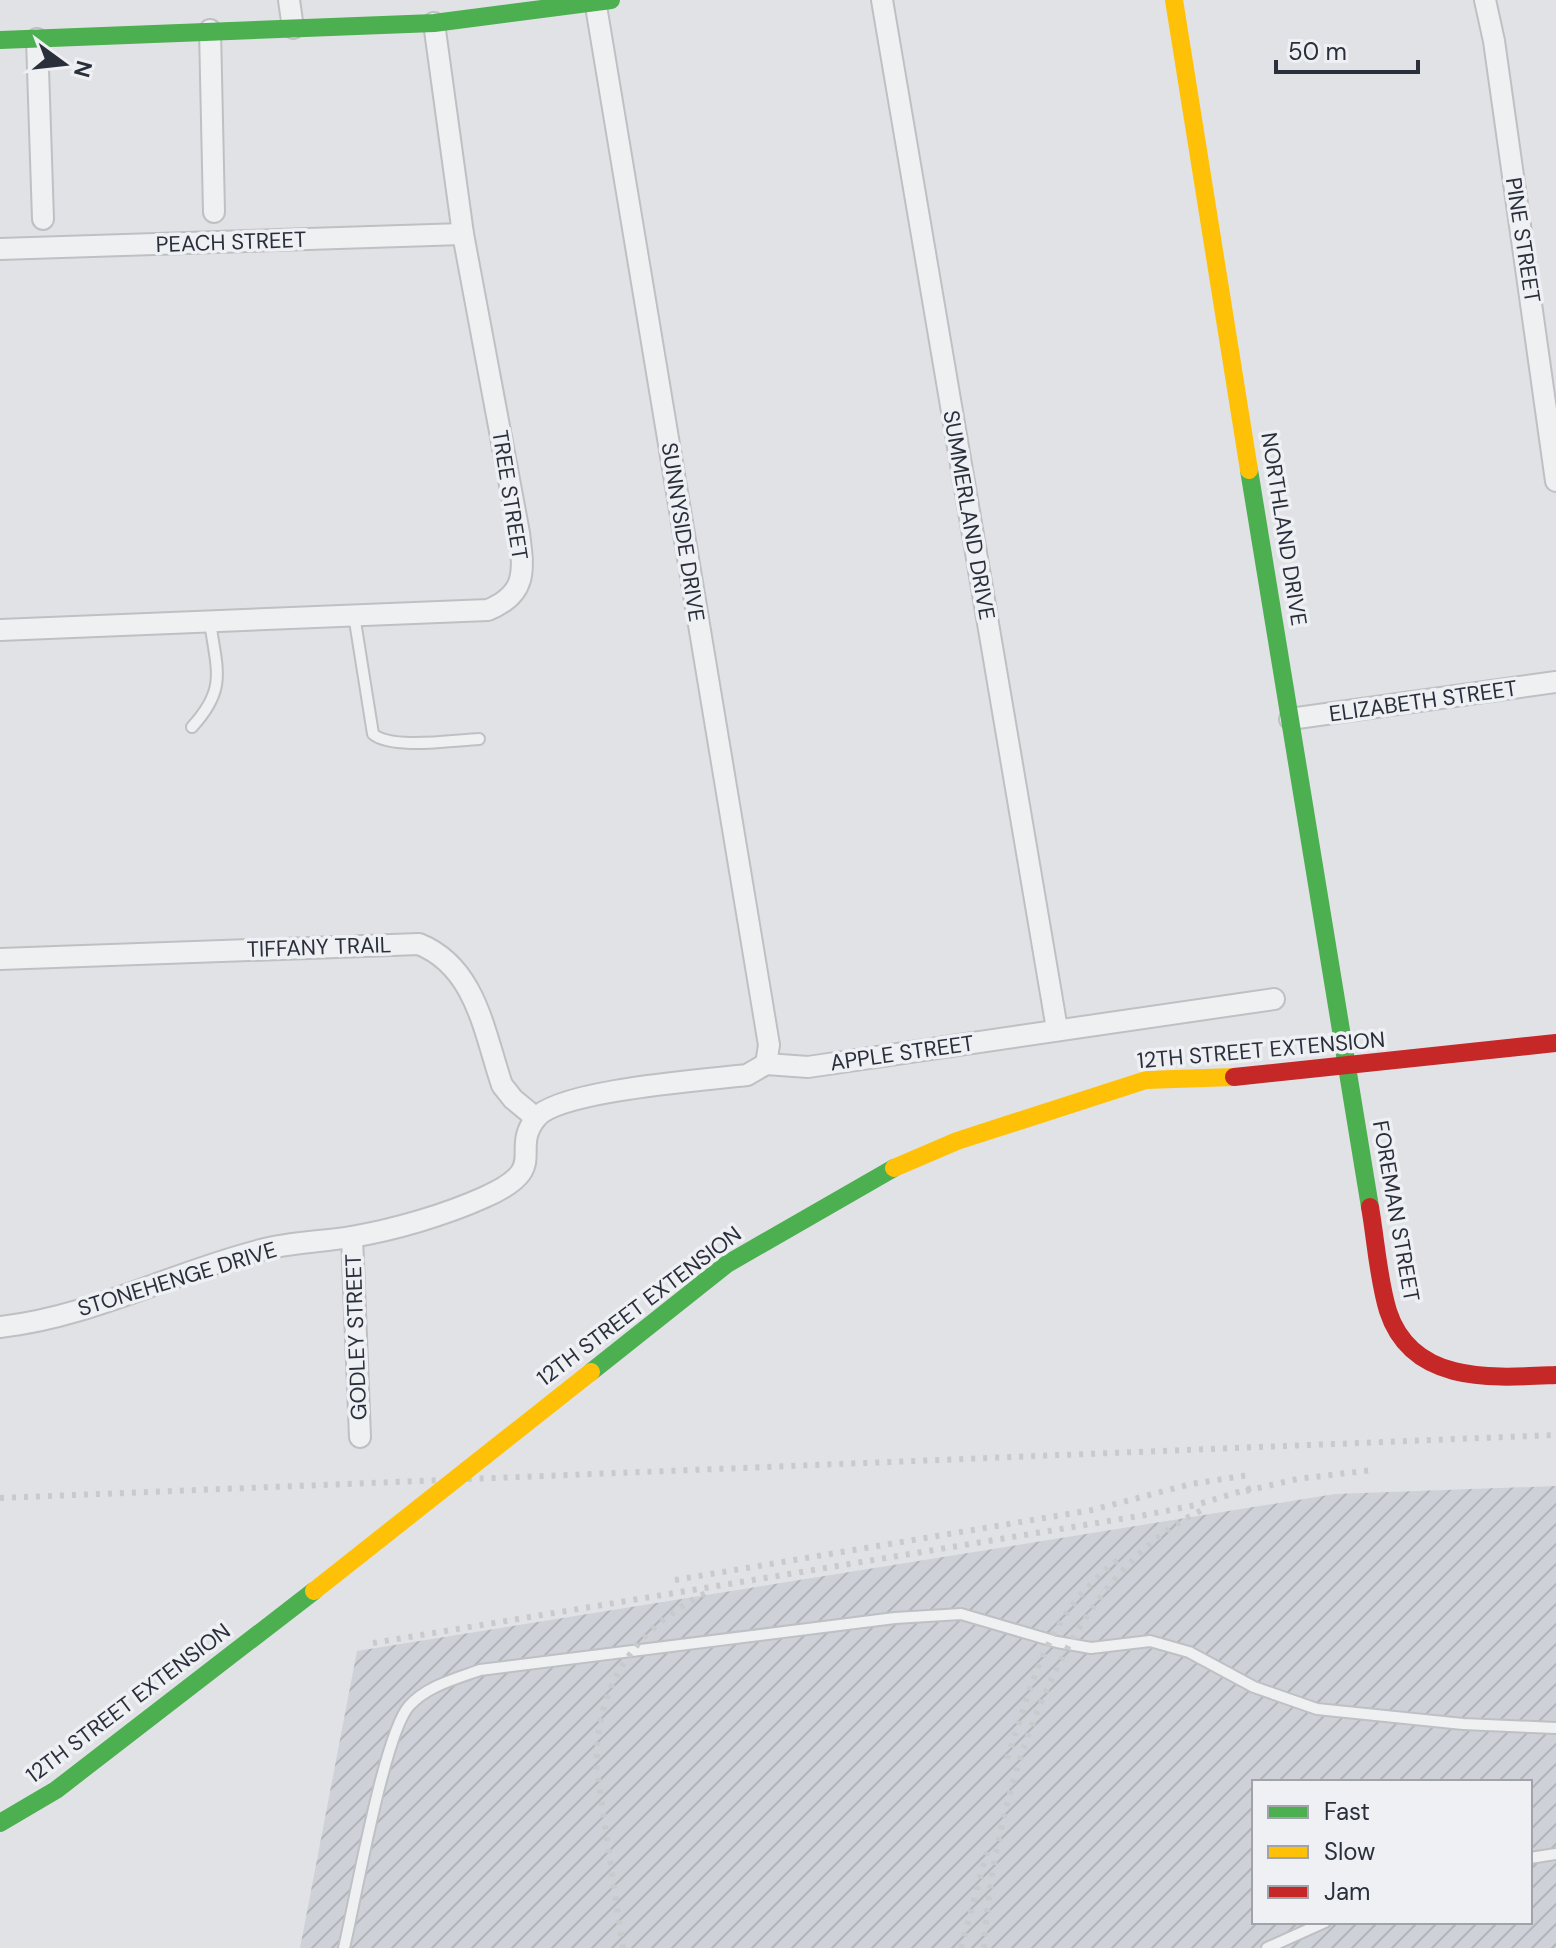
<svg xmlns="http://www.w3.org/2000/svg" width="1556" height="1948" font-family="'DM Sans',sans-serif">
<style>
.industrial{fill:url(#industrial-furrows);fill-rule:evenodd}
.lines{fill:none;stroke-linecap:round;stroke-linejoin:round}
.lane-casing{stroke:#bfc0c3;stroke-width:14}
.street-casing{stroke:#bfc0c3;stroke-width:24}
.lane{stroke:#eff0f2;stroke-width:10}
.street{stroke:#eff0f2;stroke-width:20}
.fast{stroke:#4caf50;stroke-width:18}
.slow{stroke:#ffc107;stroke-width:18}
.jam{stroke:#c62828;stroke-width:18}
.rail{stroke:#c9cacc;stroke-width:6;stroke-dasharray:4 8;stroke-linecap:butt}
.fast-bridge{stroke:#4caf50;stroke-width:18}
.slow-bridge{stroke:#ffc107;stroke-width:18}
.jam-bridge{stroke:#c62828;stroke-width:18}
.labels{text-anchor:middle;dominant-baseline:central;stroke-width:7;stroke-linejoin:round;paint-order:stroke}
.street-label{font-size:22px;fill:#2a2f3c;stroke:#eef0f4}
</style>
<defs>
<pattern id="industrial-furrows" width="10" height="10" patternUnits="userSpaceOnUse" patternTransform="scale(2)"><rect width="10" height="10" fill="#cfd1d8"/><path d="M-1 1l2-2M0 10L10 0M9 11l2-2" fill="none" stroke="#b2b4ba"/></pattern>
</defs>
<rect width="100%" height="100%" fill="#e1e2e5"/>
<!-- industrial -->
<path class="industrial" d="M1556,1486V1948H300L357,1651L1335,1494ZM1254,1782H1530V1922H1254Z"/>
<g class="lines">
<defs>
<g id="lane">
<path d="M354,615L373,734C392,750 454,740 479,739"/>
<path d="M192,727C227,689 217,671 210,622"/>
<polyline points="1530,1858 1556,1854"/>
<path d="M344,1948C355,1902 384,1734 409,1706C427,1686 455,1679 480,1670L895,1618L961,1614L1057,1642L1091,1648L1150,1641L1189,1652L1254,1687L1317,1709L1463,1724L1556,1728"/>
<polyline points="1267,1948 1325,1922"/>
</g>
<g id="street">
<polyline points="289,0 293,28"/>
<polyline points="595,0 769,1045 766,1064"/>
<polyline points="882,0 1057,1029"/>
<polyline points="1485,0 1494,41 1556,481"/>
<polyline points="210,30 214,212"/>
<polyline points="37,39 43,219"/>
<polyline points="0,249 463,234"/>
<path d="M0,630L488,610C527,594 524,571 519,533L463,234L434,23"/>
<polyline points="1290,719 1556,682"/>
<path d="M0,959L419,944C476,967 484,1032 502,1085L513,1099L536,1118"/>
<polyline points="352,1237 360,1437"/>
<path d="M0,1327C91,1317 173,1272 261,1250C291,1242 321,1242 351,1237C394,1230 445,1215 485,1197C552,1167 509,1152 536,1118C559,1090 706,1080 747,1075L766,1064L808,1067L1274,999"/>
</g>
</defs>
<!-- lane casing -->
<use href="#lane" class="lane-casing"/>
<!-- street casing -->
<use href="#street" class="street-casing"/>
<!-- lane -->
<use href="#lane" class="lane"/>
<!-- street -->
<use href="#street" class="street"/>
<!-- fast -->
<g class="fast">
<polyline points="0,40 434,23 611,0"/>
<polyline points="1249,470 1370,1207"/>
<polyline points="0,1823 56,1790 314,1591"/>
</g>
<!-- slow -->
<polyline class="slow" points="1174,0 1249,470"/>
<!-- jam -->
<path class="jam" d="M1370,1207C1376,1241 1378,1278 1388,1311C1412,1385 1493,1378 1556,1375"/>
<!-- rail -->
<g class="rail">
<polyline points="1246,1491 1297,1479 1372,1470"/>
<polyline points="0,1498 1556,1435"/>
<polyline points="675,1580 1092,1510 1191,1484 1249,1475"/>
<polyline points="373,1643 1145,1515 1196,1505 1255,1487"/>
<path d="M1007,1759C1036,1673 1047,1612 1124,1555"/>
<path d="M623,1948L597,1771C593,1688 635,1627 708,1592"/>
<polyline points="961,1948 987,1852"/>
<path d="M984,1948C993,1800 1058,1579 1202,1510"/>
</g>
<!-- fast-bridge -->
<polyline class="fast-bridge" points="591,1372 727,1264 894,1168"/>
<!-- slow-bridge -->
<g class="slow-bridge">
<polyline points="894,1168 957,1141 1146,1080 1234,1077"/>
<polyline points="314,1591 591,1372"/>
</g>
<!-- jam-bridge -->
<polyline class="jam-bridge" points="1234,1077 1556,1043"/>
</g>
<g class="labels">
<!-- street labels -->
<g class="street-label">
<text transform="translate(1523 240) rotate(81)">PINE STREET</text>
<text transform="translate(231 242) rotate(-2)">PEACH STREET</text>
<text transform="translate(510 495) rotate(81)">TREE STREET</text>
<text transform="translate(969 515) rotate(80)">SUMMERLAND DRIVE</text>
<text transform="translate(1284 529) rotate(81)">NORTHLAND DRIVE</text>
<text transform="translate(683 532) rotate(81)">SUNNYSIDE DRIVE</text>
<text transform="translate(1423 701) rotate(-8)">ELIZABETH STREET</text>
<text transform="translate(319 947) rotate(-2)">TIFFANY TRAIL</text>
<text transform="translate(1261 1050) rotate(-5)">12TH STREET EXTENSION</text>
<text transform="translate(902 1053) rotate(-8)">APPLE STREET</text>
<text transform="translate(1396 1211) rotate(80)">FOREMAN STREET</text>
<text transform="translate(177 1279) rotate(-17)">STONEHENGE DRIVE</text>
<text transform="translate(639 1306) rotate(-37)">12TH STREET EXTENSION</text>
<text transform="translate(356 1337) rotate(-92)">GODLEY STREET</text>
<text transform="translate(128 1703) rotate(-37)">12TH STREET EXTENSION</text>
</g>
</g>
<!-- legend -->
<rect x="1252" y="1780" width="280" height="144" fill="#eef0f4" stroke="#a0a3aa" stroke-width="2"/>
<rect x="1268" y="1806" width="40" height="12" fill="#4caf50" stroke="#a0a3aa" stroke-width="2"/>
<text x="1324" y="1820" font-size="24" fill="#2a2f3c">Fast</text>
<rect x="1268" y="1846" width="40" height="12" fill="#ffc107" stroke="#a0a3aa" stroke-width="2"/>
<text x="1324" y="1860" font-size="24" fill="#2a2f3c">Slow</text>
<rect x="1268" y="1886" width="40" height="12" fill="#c62828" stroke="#a0a3aa" stroke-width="2"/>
<text x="1324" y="1900" font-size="24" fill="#2a2f3c">Jam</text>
<!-- north arrow -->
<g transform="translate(64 64) rotate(105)" stroke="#eef0f4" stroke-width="6" paint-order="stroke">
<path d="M0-6L14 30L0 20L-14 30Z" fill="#2a2f3c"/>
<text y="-12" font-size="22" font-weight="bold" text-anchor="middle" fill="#2a2f3c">N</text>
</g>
<!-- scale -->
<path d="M1276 60v12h142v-12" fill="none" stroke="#2a2f3c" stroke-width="4"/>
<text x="1288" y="60" font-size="24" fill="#2a2f3c" stroke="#eef0f4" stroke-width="6" paint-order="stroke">50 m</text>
</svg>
